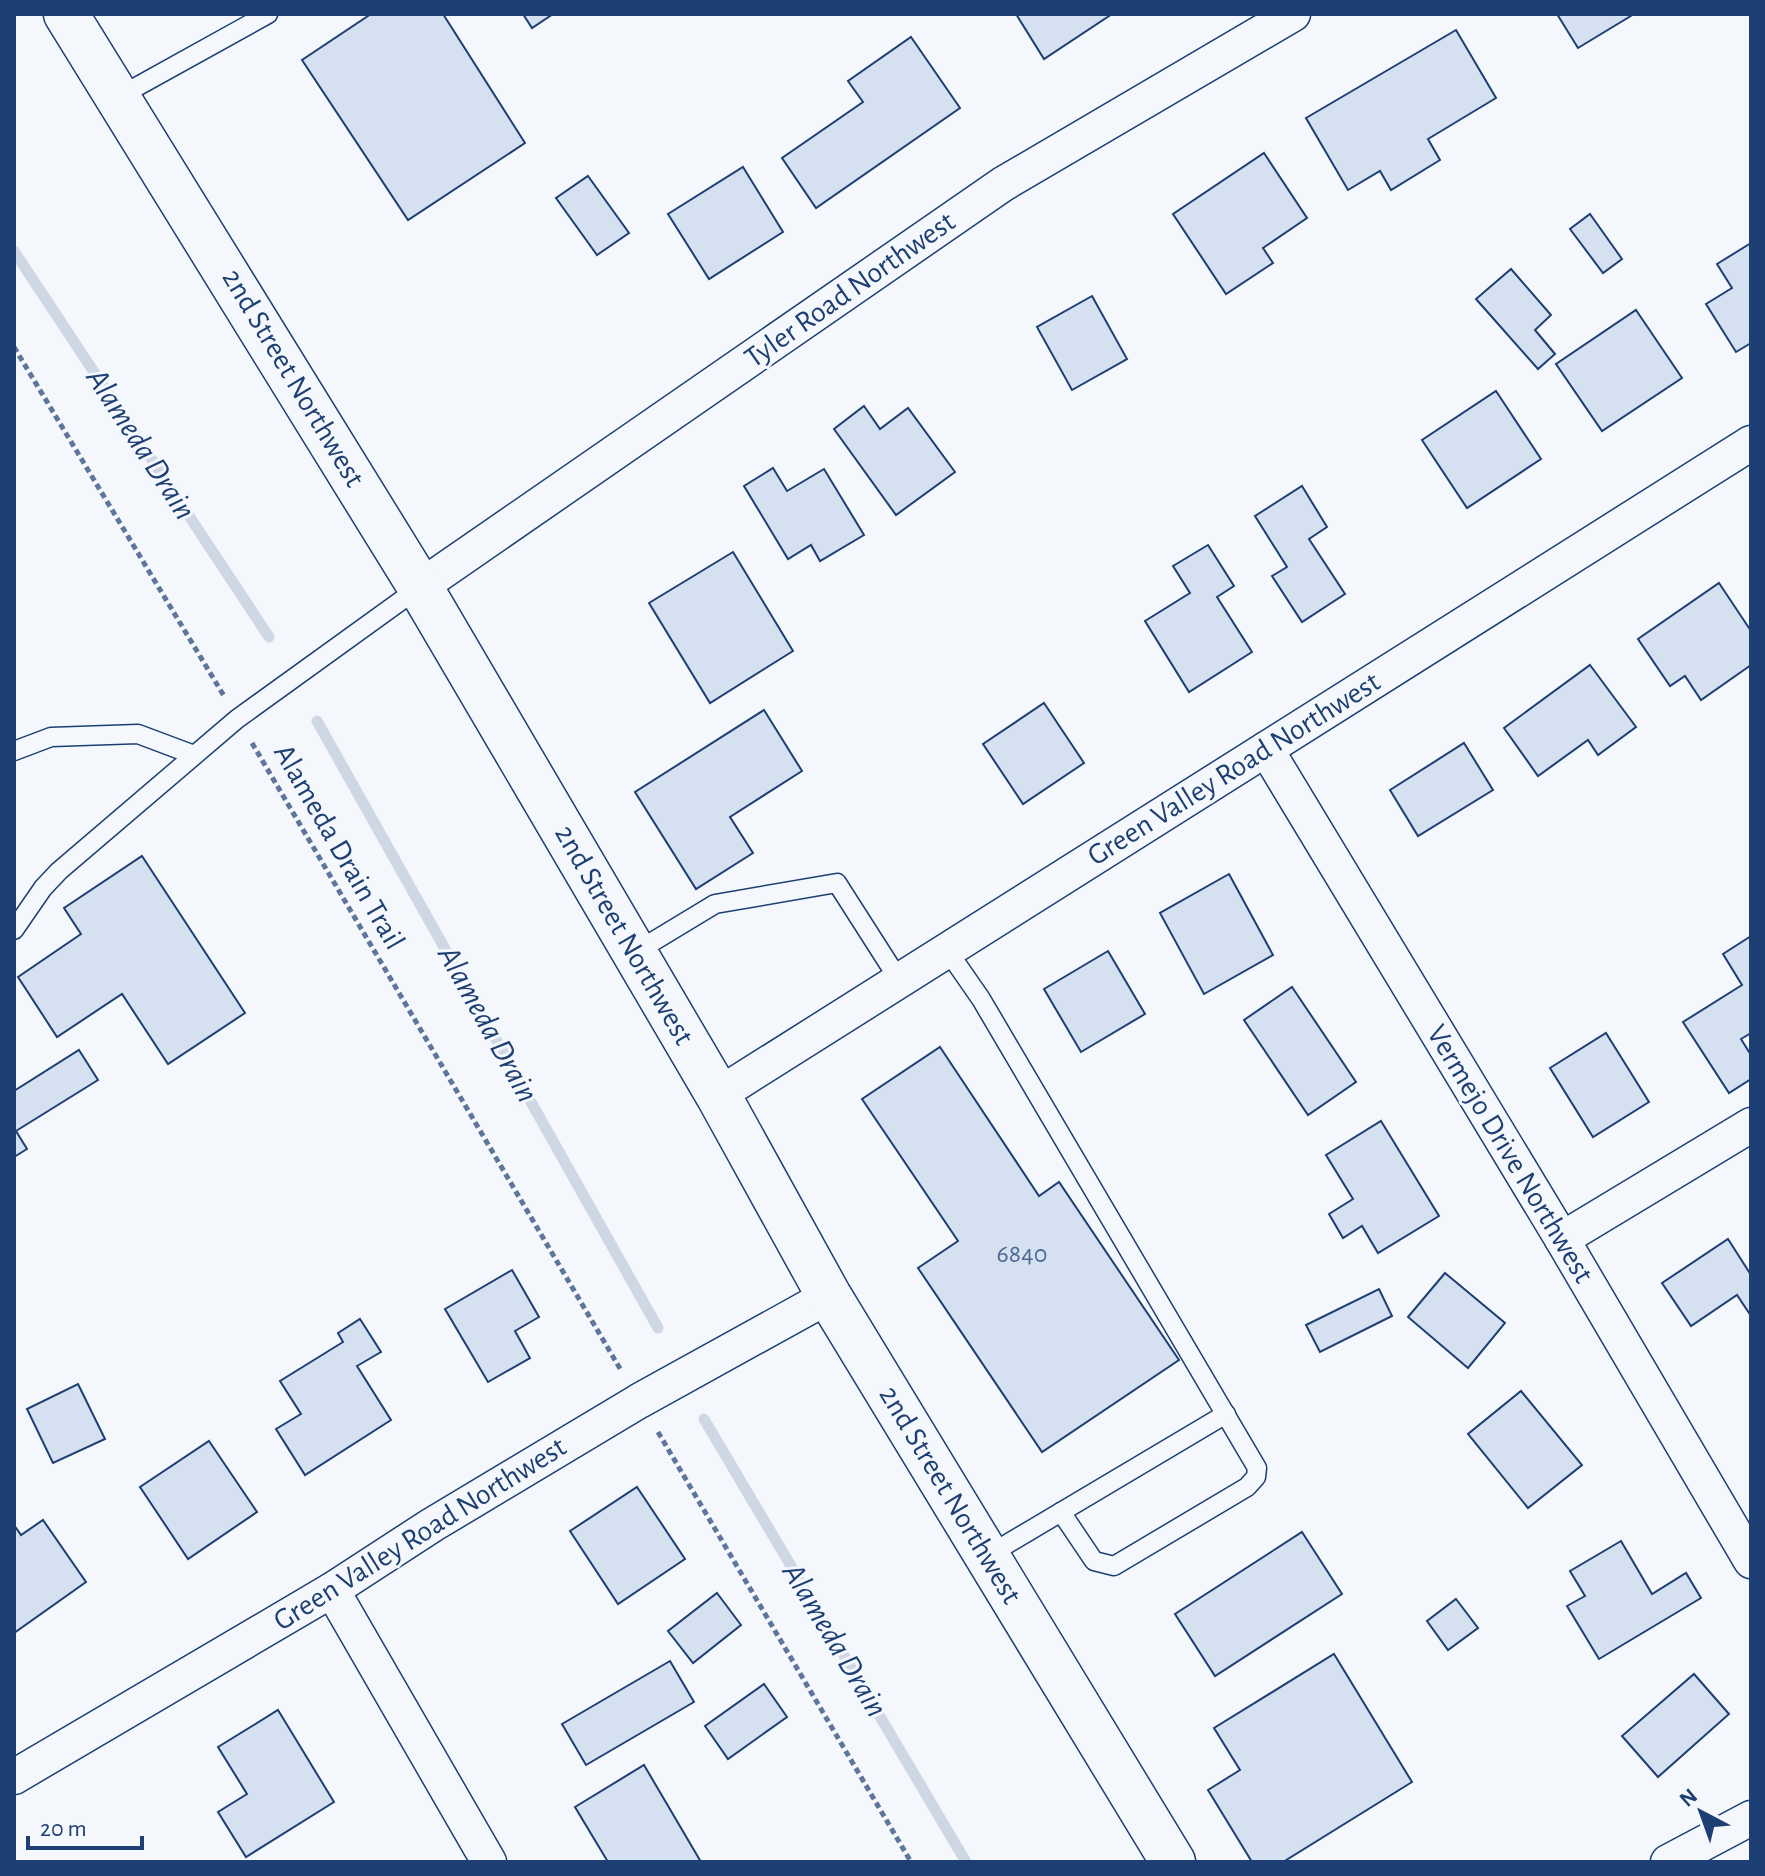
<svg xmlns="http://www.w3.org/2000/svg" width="1765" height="1876" font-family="'Alegreya Sans',sans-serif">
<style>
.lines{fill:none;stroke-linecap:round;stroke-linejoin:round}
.stream{stroke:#cfd7e4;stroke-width:11}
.building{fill:#d5e0f0;stroke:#1d3f73;stroke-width:2}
.service-casing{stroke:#1d3f73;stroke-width:21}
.minor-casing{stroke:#1d3f73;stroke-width:37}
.primary-casing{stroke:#1d3f73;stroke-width:47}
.path{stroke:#5e769c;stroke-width:5;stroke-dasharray:6 4;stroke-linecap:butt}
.service{stroke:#f4f7fb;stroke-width:18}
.minor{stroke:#f4f7fb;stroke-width:34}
.primary{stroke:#f4f7fb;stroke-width:44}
.labels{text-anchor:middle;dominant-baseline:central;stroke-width:6;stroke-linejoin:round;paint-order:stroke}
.number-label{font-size:26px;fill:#4b6792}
.street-label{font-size:30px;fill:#1d3f73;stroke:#f4f7fb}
.water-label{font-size:32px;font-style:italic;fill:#1d3f73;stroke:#f4f7fb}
</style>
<rect width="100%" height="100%" fill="#f4f7fb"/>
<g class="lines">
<!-- stream -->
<g class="stream">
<polyline points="14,251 269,637"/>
<polyline points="317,721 658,1328"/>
<polyline points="704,1419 966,1862"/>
</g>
</g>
<!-- building -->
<g class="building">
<polygon points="371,14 443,14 525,143 408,220 302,60"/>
<polygon points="523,14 553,14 532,28"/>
<polygon points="1016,14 1112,14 1044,59"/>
<polygon points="1557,14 1634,14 1578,48"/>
<polygon points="1456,30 1496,98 1428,139 1440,160 1391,190 1380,171 1348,190 1306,118"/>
<polygon points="911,37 960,108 816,208 782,158 863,102 848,81"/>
<polygon points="1264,153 1307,218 1263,248 1273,263 1226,294 1173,214"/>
<polygon points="743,167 783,232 709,279 668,214"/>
<polygon points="588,176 629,233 597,255 556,198"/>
<polygon points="1590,214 1622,259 1603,273 1570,229"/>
<polygon points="1751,243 1751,343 1736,352 1706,304 1732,288 1717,264"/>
<polygon points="1511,269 1551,315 1535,330 1555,354 1538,369 1476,299"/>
<polygon points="1092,296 1127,359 1072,390 1037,327"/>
<polygon points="1636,310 1682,378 1602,431 1556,364"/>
<polygon points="1496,391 1541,459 1467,508 1422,440"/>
<polygon points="864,406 880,429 908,408 955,472 896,515 834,429"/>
<polygon points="773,468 787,491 824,469 864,535 820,561 811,545 788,559 744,486"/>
<polygon points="1302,486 1327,527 1309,539 1345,594 1302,622 1272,576 1287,567 1255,516"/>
<polygon points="1208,545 1234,586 1217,597 1252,652 1189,692 1145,621 1190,593 1173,566"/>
<polygon points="733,552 793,651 710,703 649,603"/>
<polygon points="1719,583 1751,631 1751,665 1701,700 1685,676 1670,686 1638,639"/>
<polygon points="1590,665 1636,727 1598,755 1588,740 1538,776 1504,728"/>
<polygon points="1044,703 1084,763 1023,804 983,744"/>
<polygon points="764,710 802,771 730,817 753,853 696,889 635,792"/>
<polygon points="1464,743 1493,790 1418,836 1390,790"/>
<polygon points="142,856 245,1013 168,1064 122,994 57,1037 18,977 81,934 64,908"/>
<polygon points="1229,874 1273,955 1204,994 1160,913"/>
<polygon points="1751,936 1751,1033 1741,1039 1751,1055 1751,1079 1729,1093 1683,1022 1742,985 1723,954"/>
<polygon points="1108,951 1145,1014 1081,1052 1044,989"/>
<polygon points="1292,987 1356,1082 1308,1115 1244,1020"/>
<polygon points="1606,1033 1649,1102 1593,1137 1550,1068"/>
<polygon points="940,1047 1039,1196 1059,1182 1179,1360 1042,1452 918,1268 958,1241 862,1099"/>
<polygon points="79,1050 98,1080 16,1131 27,1149 14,1157 14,1091"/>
<polygon points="1381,1121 1439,1216 1378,1253 1362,1226 1343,1238 1329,1214 1353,1199 1326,1155"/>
<polygon points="1728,1239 1751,1275 1751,1316 1737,1295 1691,1326 1662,1283"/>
<polygon points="512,1270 539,1317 515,1331 530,1358 488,1382 445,1309"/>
<polygon points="1445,1273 1505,1323 1468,1368 1408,1317"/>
<polygon points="1379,1289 1392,1316 1320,1352 1306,1325"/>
<polygon points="360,1319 381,1352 357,1366 391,1420 305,1475 276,1429 301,1414 280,1381 343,1342 338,1333"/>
<polygon points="78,1384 105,1439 53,1463 27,1409"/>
<polygon points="1521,1391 1582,1465 1528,1508 1468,1434"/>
<polygon points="209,1441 257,1512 188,1559 140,1487"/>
<polygon points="637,1487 685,1559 618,1604 570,1531"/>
<polygon points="43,1520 86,1582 14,1633 14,1525 21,1535"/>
<polygon points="1302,1532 1342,1594 1215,1676 1175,1614"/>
<polygon points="1621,1541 1652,1594 1686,1573 1701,1598 1599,1659 1567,1606 1585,1596 1570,1571"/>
<polygon points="717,1593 741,1625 693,1663 668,1631"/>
<polygon points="1456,1599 1478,1628 1448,1650 1427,1621"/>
<polygon points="1334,1654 1412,1782 1283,1862 1252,1862 1208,1790 1240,1770 1214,1728"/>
<polygon points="670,1661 694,1702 586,1765 562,1724"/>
<polygon points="1694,1674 1729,1714 1658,1777 1622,1736"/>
<polygon points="764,1684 787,1717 728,1759 705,1726"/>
<polygon points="278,1710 334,1802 246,1857 218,1812 247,1794 218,1747"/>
<polygon points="644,1765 701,1862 608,1862 575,1807"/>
</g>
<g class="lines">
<defs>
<g id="service">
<polyline points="120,96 268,14"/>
<polyline points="14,751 51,737 138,734 194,755"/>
<polyline points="14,930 43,888 59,871 237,719 420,587"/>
<polyline points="947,950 981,999 1257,1468 1256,1477 1247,1487 1114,1566 1094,1561 1061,1512"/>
<polyline points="634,953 715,904 837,883 899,980"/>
<polyline points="987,1556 1226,1414"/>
</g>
<g id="minor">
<polyline points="420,587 1003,184 1293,14"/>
<polyline points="1266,749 1562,1239 1751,1561"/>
<polyline points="718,1095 1751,443"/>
<polyline points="1562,1239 1751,1125"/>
<polyline points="332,1590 489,1862"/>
<polyline points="14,1777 332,1590 432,1525 639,1401 829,1296"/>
<polyline points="1668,1862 1751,1818"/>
</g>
<polyline id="primary" points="66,14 420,587 718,1095 829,1296 1173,1862"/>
</defs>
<!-- service casing -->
<use href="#service" class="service-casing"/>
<!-- minor casing -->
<use href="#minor" class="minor-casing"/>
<!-- primary casing -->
<use href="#primary" class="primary-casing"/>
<!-- path -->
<g class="path">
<polyline points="14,347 224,696"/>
<polyline points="252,743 622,1372"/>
<polyline points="658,1432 911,1862"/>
</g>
<!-- service -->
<use href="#service" class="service"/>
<!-- minor -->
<use href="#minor" class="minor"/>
<!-- primary -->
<use href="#primary" class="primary"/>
</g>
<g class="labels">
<!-- number labels -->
<g class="number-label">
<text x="1022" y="1254">6840</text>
</g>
<!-- street labels -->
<g class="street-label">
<text transform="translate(850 290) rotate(-35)">Tyler Road Northwest</text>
<text transform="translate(293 378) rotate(59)">2nd Street Northwest</text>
<text transform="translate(1234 769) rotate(-32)">Green Valley Road Northwest</text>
<text transform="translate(339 847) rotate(60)">Alameda Drain Trail</text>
<text transform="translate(624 935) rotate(60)">2nd Street Northwest</text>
<text transform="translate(1510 1154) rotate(59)">Vermejo Drive Northwest</text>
<text transform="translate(950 1495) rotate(59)">2nd Street Northwest</text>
<text transform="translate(420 1534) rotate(-32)">Green Valley Road Northwest</text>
</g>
<!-- water labels -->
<g class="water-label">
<text transform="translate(141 444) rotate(57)">Alameda Drain</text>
<text transform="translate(488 1024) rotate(61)">Alameda Drain</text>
<text transform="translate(835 1640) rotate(59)">Alameda Drain</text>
</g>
</g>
<!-- border -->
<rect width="1765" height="1876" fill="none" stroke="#1d3f73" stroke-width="32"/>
<!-- north arrow -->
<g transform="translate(1701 1812) rotate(319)" stroke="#f4f7fb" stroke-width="6" paint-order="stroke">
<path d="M0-6L14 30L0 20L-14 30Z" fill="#1d3f73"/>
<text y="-12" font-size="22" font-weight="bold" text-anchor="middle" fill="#1d3f73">N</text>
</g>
<!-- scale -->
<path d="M28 1836v12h114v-12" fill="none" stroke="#1d3f73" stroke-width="4"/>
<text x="40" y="1836" font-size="24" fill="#1d3f73" stroke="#f4f7fb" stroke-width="6" paint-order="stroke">20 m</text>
</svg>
